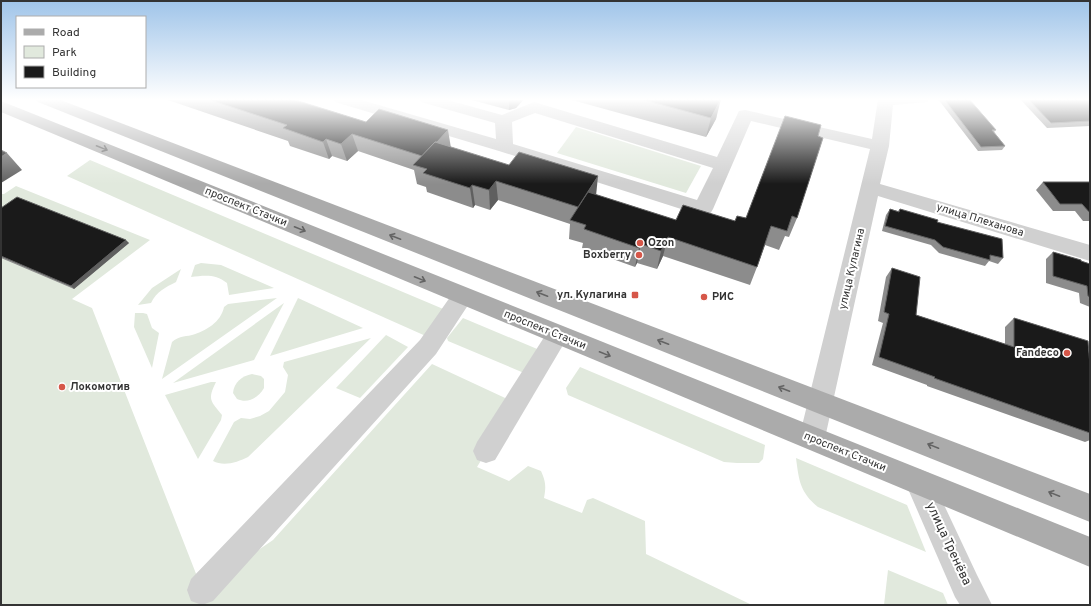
<svg xmlns="http://www.w3.org/2000/svg" width="1091" height="606" font-family="Overpass,sans-serif">
<style>
.green{fill:#e1e9dd}
.lines{fill:none;stroke-linecap:round;stroke-linejoin:round}
.minor{fill:#d0d0d0;fill-rule:evenodd}
.major{fill:#ababab;fill-rule:evenodd}
.wall{fill:#8c8c8c}
.shaded-wall{fill:#5f5f5f}
.building{fill:#1a1a1a;stroke:#5f5f5f}
.oneway{stroke:#636363}
.poi-dot{fill:#d65749;stroke:#fff;stroke-width:1.5}
.labels{text-anchor:middle;dominant-baseline:central;stroke-width:4;stroke-linejoin:round;paint-order:stroke}
.street-label{font-size:11px;fill:#333;stroke:#fff}
.poi-label{font-size:11px;font-weight:bold;fill:#333;stroke:#fff;text-anchor:start}
.near-street-label{font-size:13px;fill:#333;stroke:#fff}
</style>
<rect width="100%" height="100%" fill="#fff"/>
<!-- green -->
<g class="green">
<polygon points="576,127 701,166 686,193 557,153"/>
<polygon points="90,160 448,311 428,337 67,176"/>
<path d="M16,186L150,240L72,299L92,308L202,589L273,540L432,364L516,403L477,467L509,481L528,466L541,471C546,482 546,487 544,498L582,513L587,500L593,498L645,521L646,554L752,605H1V194H4Z"/>
<path d="M201,263L221,265L274,288L229,295L227,283C216,274 205,275 191,277L195,265Z"/>
<path d="M181,269L176,282C166,287 156,292 151,303L138,305L152,288Z"/>
<path d="M277,298L162,379L172,342C179,336 183,337 192,335C206,331 221,322 224,307L228,304Z"/>
<polygon points="298,298 363,328 270,356"/>
<polygon points="284,303 254,360 173,383"/>
<polygon points="135,313 143,313 147,314 152,328 159,333 152,368 134,327"/>
<polygon points="463,318 542,351 524,373 448,341 447,338"/>
<polygon points="386,335 408,347 360,398 336,388"/>
<path d="M371,338L248,457C238,462 224,467 213,461L234,422L241,418L250,419L260,416L269,411L285,392L288,375L283,367L284,362Z"/>
<polygon points="580,367 765,445 763,459 759,463 737,463 724,462 568,395 566,388"/>
<path d="M252,374L261,376L264,379V388C258,398 248,404 237,399L233,393C234,382 242,376 252,374Z"/>
<path d="M211,382H216C207,400 211,401 222,415L221,420L198,459L165,395Z"/>
<path d="M796,458L907,505L926,552L818,507C800,492 799,481 796,458Z"/>
<polygon points="888,570 943,593 948,605 884,605"/>
</g>
<g class="lines">
<!-- minor -->
<g class="minor">
<path d="M333,99H358L496,139L495,123L421,102L419,99H444L502,115L534,102L717,157L739,111L745,110L872,139L878,99H929L927,102L893,105L889,146L880,184L1090,245V261L878,196L825,438L821,446L812,450L803,446L799,438L870,149L751,121L713,209L710,214L703,216L499,151L335,102ZM535,113L713,168L697,200L513,144L512,122Z"/>
<polygon points="463,287 471,290 474,296 436,354 213,601 202,605 191,601 187,590 191,579 420,340 455,290"/>
<polygon points="558,326 566,328 569,335 495,460 486,463 477,460 473,451 477,442 550,328"/>
<polygon points="919,469 929,473 977,575 992,605 960,605 955,597 905,482 909,473"/>
</g>
<!-- major -->
<g class="major">
<polygon points="36,99 58,99 1090,494 1090,522 38,102"/>
<polygon points="1,101 1090,537 1090,567 1,112"/>
</g>
</g>
<!-- wall -->
<g class="wall">
<polygon points="165,99 292,99 366,122 451,147 596,195 676,220 735,221 746,218 818,136 797,218 789,237 785,236 779,250 765,245 757,267 750,285 663,256 657,269 637,263 635,267 582,248 583,243 569,239 570,224 498,200 490,210 475,205 473,208 427,192 426,187 417,184 414,170 358,151 347,161 332,156 329,159 290,146 288,141"/>
<polygon points="468,99 524,99 516,108 509,110"/>
<polygon points="572,99 719,99 716,119 706,137 572,100"/>
<polygon points="938,99 969,99 996,130 994,132 1005,146 1002,150 978,151"/>
<polygon points="1020,99 1090,99 1090,126 1047,128"/>
<polygon points="1043,182 1090,182 1090,221 1083,221 1075,211 1053,211 1036,190"/>
<polygon points="1,208 129,243 74,289 1,258"/>
<polygon points="890,209 898,211 900,209 937,222 1003,258 998,264 989,261 985,266 939,253 931,245 882,231 886,215"/>
<polygon points="1053,252 1090,264 1090,307 1080,303 1079,293 1046,283 1046,259"/>
<polygon points="892,268 916,315 1005,344 1005,327 1014,318 1090,366 1090,440 1085,442 927,386 927,385 872,365 883,323 878,321 886,277"/>
</g>
<!-- shaded-wall -->
<g class="shaded-wall">
<polygon points="509,99 524,99 516,108 509,110"/>
<polygon points="721,99 716,119 706,137 711,118"/>
<polygon points="448,130 451,148 423,156"/>
<polygon points="352,134 358,151 347,161 341,144"/>
<polygon points="326,139 332,156 329,159 323,142"/>
<polygon points="7,153 22,170 1,183 1,157"/>
<polygon points="598,176 596,196 578,207"/>
<polygon points="496,181 498,200 490,210 489,190"/>
<polygon points="472,185 475,205 473,208 470,188"/>
<polygon points="668,237 663,256 657,269 661,251"/>
<polygon points="126,240 129,243 74,289 71,286"/>
<polygon points="641,244 637,263 635,267 639,248"/>
</g>
<!-- building -->
<g class="building">
<polygon points="207,99 292,99 366,122 379,109 448,130 437,142 435,142 422,156 352,134 341,144 326,139 323,142 283,128 287,125"/>
<polygon points="640,99 721,99 711,118"/>
<polygon points="944,99 969,99 996,130 992,130 1005,146 981,147"/>
<polygon points="1028,99 1090,99 1090,121 1051,123"/>
<polygon points="785,116 821,125 818,136 823,138 797,218 792,216 787,231 771,226 757,267 668,237 661,251 641,244 639,248 584,229 586,225 570,220 588,192 676,220 683,205 735,221 737,216 746,218"/>
<polygon points="435,142 509,165 519,152 598,176 578,207 496,181 489,190 472,185 470,188 423,173 427,169 413,165"/>
<polygon points="1,150 7,153 1,157"/>
<polygon points="1043,182 1090,182 1090,213 1082,204 1060,204"/>
<polygon points="17,197 126,240 71,286 1,256 1,208"/>
<polygon points="890,209 899,212 900,209 938,220 937,222 1002,239 1003,258 990,255 990,260 943,247 935,240 885,226"/>
<polygon points="1053,252 1081,260 1081,261 1090,264 1090,297 1088,296 1087,286 1053,276"/>
<polygon points="892,268 920,277 916,315 1014,347 1014,318 1088,341 1090,366 1090,433 934,378 935,377 879,357 889,314 884,312"/>
</g>
<!-- one-way arrows -->
<defs><path id="oneway-shaft" d="M-6 0H5M1.5-3L5.5 0L1.5 3" fill="none" stroke-width="1.6" stroke-linecap="round" stroke-linejoin="round"/></defs>
<g class="oneway">
<use href="#oneway-shaft" transform="translate(102 148) rotate(22)"/>
<use href="#oneway-shaft" transform="translate(300 229) rotate(22)"/>
<use href="#oneway-shaft" transform="translate(395 237) rotate(-159)"/>
<use href="#oneway-shaft" transform="translate(420 279) rotate(22)"/>
<use href="#oneway-shaft" transform="translate(542 294) rotate(-159)"/>
<use href="#oneway-shaft" transform="translate(663 342) rotate(-159)"/>
<use href="#oneway-shaft" transform="translate(605 354) rotate(22)"/>
<use href="#oneway-shaft" transform="translate(784 389) rotate(-159)"/>
<use href="#oneway-shaft" transform="translate(933 446) rotate(-158)"/>
<use href="#oneway-shaft" transform="translate(1054 494) rotate(-158)"/>
</g>
<!-- sky -->
<linearGradient id="sky" x2="0" y2="1"><stop stop-color="#9fc4e9"/><stop offset="0.54" stop-color="#fff"/><stop offset="1" stop-color="#fff" stop-opacity="0"/></linearGradient>
<rect width="1091" height="184" fill="url(#sky)"/>
<!-- markers -->
<g class="poi-dot">
<circle cx="640" cy="243" r="4"/>
<circle cx="639" cy="255" r="4"/>
<rect x="631" y="291" width="8" height="8" rx="2"/>
<circle cx="704" cy="297" r="4"/>
<circle cx="1067" cy="353" r="4"/>
<circle cx="62" cy="387" r="4"/>
</g>
<g class="labels">
<!-- street labels -->
<g class="street-label">
<text transform="translate(246 207) rotate(22)">проспект Стачки</text>
<text transform="translate(980 220) rotate(17)">улица Плеханова</text>
<text transform="translate(852 269) rotate(-77)">улица Кулагина</text>
<text transform="translate(545 330) rotate(22)">проспект Стачки</text>
<text transform="translate(845 452) rotate(22)">проспект Стачки</text>
</g>
<!-- poi labels -->
<g class="poi-label">
<text x="648" y="243">Ozon</text>
<text x="631" y="255" text-anchor="end">Boxberry</text>
<text x="627" y="295" text-anchor="end">ул. Кулагина</text>
<text x="712" y="297">РИС</text>
<text x="1059" y="353" text-anchor="end">Fandeco</text>
<text x="70" y="387">Локомотив</text>
</g>
<!-- near-street labels -->
<g class="near-street-label">
<text transform="translate(948 544) rotate(65)">улица Тренёва</text>
</g>
</g>
<!-- border -->
<rect width="1091" height="606" fill="none" stroke="#333333" stroke-width="4"/>
<!-- legend -->
<rect x="16" y="16" width="130" height="72" fill="#ffffff" stroke="#adadad"/>
<rect x="24" y="29" width="20" height="6" fill="#ababab" stroke="#adadad"/>
<text x="52" y="36" font-size="12" fill="#333333">Road</text>
<rect x="24" y="46" width="20" height="12" fill="#e1e9dd" stroke="#adadad"/>
<text x="52" y="56" font-size="12" fill="#333333">Park</text>
<rect x="24" y="66" width="20" height="12" fill="#1a1a1a" stroke="#adadad"/>
<text x="52" y="76" font-size="12" fill="#333333">Building</text>
</svg>
